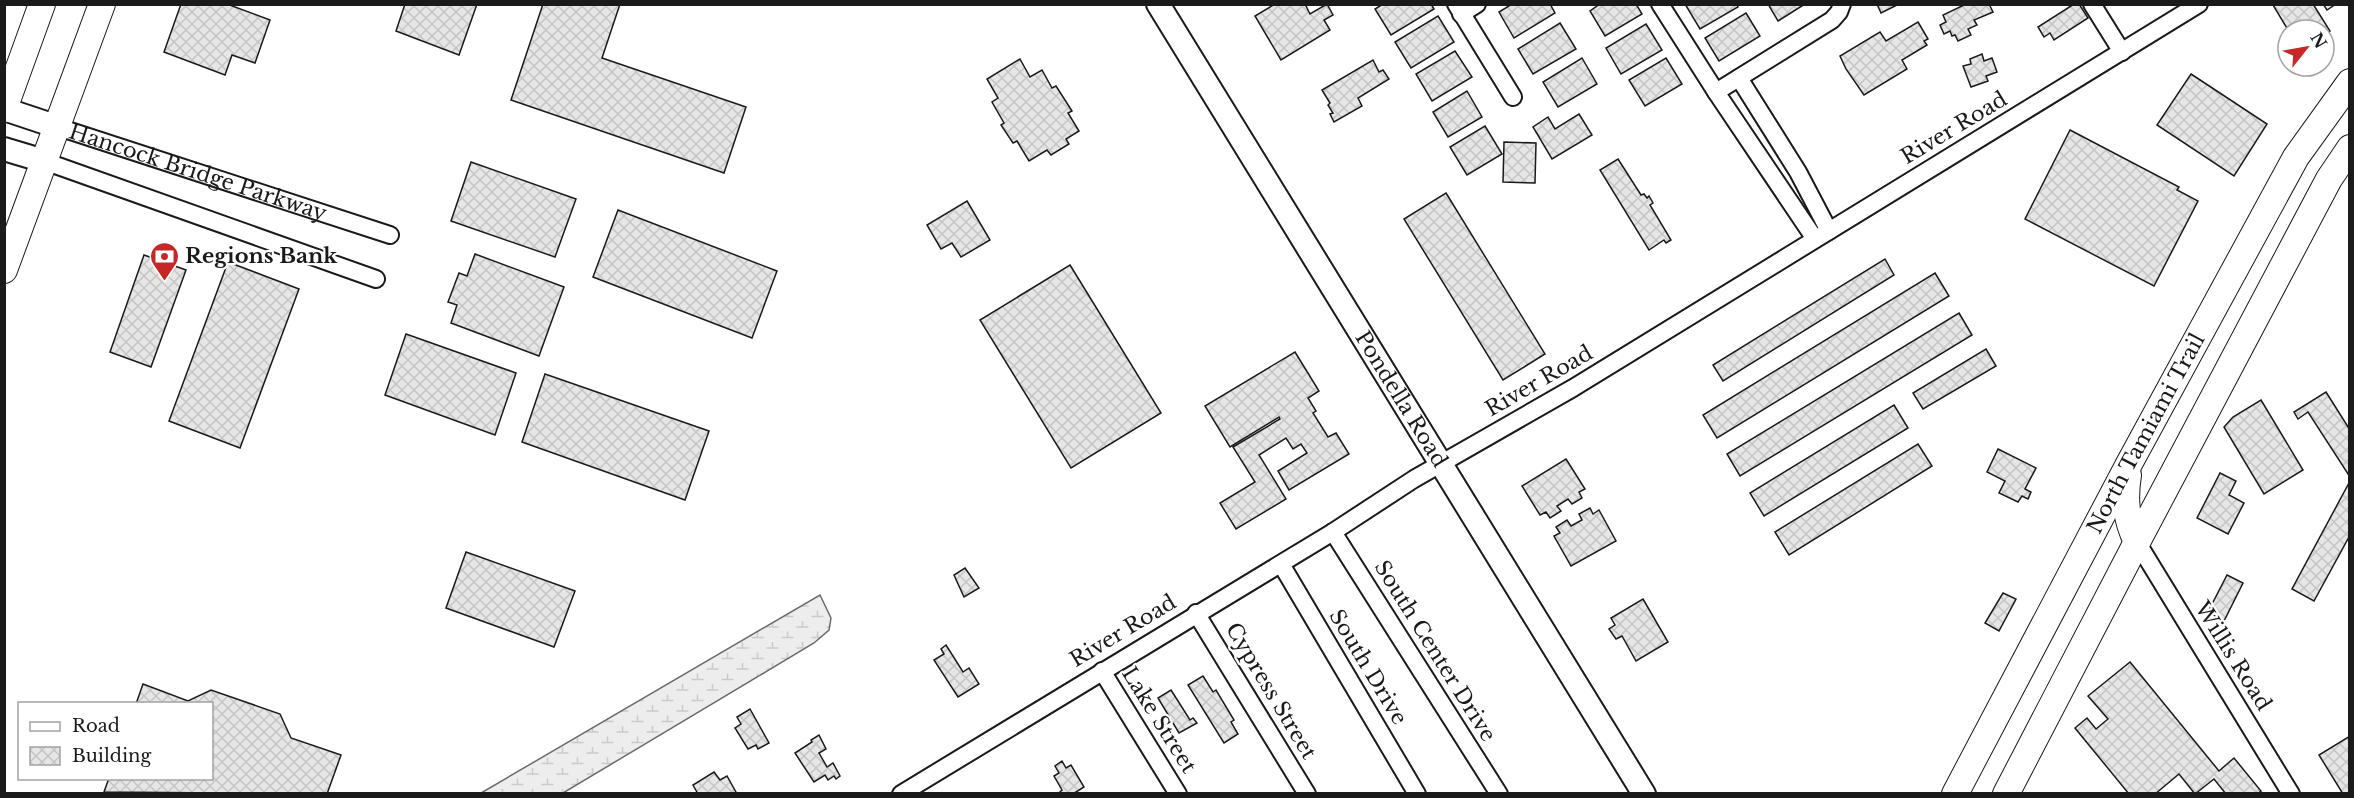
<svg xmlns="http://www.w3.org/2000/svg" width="2354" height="798" font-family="'Libre Baskerville',serif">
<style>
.wetland{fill:url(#wetland-marsh);stroke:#6a6a6a;stroke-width:1.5}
.building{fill:url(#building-cross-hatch);stroke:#1a1a1a;stroke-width:1.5}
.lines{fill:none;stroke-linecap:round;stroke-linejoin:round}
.minor-casing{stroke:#1a1a1a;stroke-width:20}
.secondary-casing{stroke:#1a1a1a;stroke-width:26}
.primary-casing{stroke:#1a1a1a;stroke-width:28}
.minor{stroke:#fff;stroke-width:16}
.secondary{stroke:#fff;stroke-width:22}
.primary{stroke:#fff;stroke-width:26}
.labels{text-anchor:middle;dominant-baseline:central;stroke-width:4.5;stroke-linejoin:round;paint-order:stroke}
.street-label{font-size:21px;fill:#1a1a1a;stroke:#fff}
.poi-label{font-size:21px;font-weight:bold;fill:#1a1a1a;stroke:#fff;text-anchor:start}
</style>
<defs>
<pattern id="wetland-marsh" width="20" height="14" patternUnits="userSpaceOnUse" patternTransform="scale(1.5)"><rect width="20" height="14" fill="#ededed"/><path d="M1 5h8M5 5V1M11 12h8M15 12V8" fill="none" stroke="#cbcbcb"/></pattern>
<pattern id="building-cross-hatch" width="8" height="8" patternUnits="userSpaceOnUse" patternTransform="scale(1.5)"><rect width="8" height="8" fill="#e6e6e6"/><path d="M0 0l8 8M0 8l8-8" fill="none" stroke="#c5c5c5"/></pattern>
</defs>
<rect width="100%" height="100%" fill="#fff"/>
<!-- wetland -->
<polygon class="wetland" points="820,595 831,618 829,630 814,643 563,793 481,793"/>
<!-- building -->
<g class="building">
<polygon points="181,4 227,4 270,20 255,63 232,55 225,75 164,52"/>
<polygon points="405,4 477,4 459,55 396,31"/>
<polygon points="543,4 620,4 602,58 746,107 724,173 511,100"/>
<polygon points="1275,4 1305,4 1310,14 1327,4 1333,15 1324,20 1330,30 1281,60 1255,16"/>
<polygon points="1383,4 1431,4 1434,9 1391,35 1375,9"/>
<polygon points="1512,4 1550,4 1555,13 1514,38 1499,12"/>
<polygon points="1600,4 1636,4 1642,14 1605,36 1590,11"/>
<polygon points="1685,4 1737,4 1738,7 1700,29"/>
<polygon points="1768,4 1805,4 1778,21"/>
<polygon points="1877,4 1899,4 1881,13"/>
<polygon points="1966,4 1989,4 1993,12 1974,20 1977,25 1968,29 1971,35 1958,41 1955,35 1952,36 1950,31 1944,34 1940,25 1946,22 1943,15"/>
<polygon points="2074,4 2079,4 2088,18 2054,40 2050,33 2044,37 2038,27"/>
<polygon points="2313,4 2330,31 2324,35 2324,30 2288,30 2273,5"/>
<polygon points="2323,4 2336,4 2327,10"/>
<polygon points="1746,13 1760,36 1719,61 1705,38"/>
<polygon points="1438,16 1454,42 1411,68 1395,42"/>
<polygon points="1918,22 1928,39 1924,41 1927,45 1902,60 1907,69 1864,95 1846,69 1840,56 1880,32 1886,41"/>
<polygon points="1560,23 1576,49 1533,74 1518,49"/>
<polygon points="1646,24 1662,50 1621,74 1606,48"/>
<polygon points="1455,51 1472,77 1432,101 1416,74"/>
<polygon points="1982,54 1984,61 1992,58 1997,72 1986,76 1988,81 1971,87 1963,66 1971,64 1970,59"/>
<polygon points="1582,58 1597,84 1558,107 1543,82"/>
<polygon points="1666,58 1682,84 1645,106 1629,80"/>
<polygon points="1020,59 1030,77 1042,70 1052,88 1056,86 1072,111 1068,113 1079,131 1066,139 1069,144 1051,155 1047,150 1029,161 1017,141 1013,143 1001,125 1004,123 992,102 998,98 987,79"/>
<polygon points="1373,60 1379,72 1383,70 1389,79 1358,98 1362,106 1334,122 1330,114 1333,113 1328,105 1330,103 1322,90"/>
<polygon points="2191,74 2267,124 2234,176 2157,125"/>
<polygon points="1467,91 1482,117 1448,137 1433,112"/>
<polygon points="1579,114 1592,135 1552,159 1533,127 1548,117 1555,129"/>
<polygon points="1485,126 1502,154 1467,175 1450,147"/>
<polygon points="2070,130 2179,187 2177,190 2198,201 2154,286 2025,219"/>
<polygon points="1504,142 1536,143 1535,183 1503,182"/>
<polygon points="1618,159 1641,195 1644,194 1647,198 1649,196 1653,203 1650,205 1671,240 1666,243 1664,240 1649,250 1600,170"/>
<polygon points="471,162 576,199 555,257 451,221"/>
<polygon points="1446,193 1545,354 1503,380 1404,219"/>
<polygon points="967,201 990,240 961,257 952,243 941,249 927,225"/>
<polygon points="618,210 777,271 752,338 593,277"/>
<polygon points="475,254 564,287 539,356 451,323 457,305 448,302 459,273 467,276"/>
<polygon points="144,255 186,270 151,367 110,352"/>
<polygon points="1885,259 1894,275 1723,381 1713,365"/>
<polygon points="228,262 299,289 240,448 169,421"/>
<polygon points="1070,265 1161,413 1071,468 980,320"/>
<polygon points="1935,273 1949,296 1717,438 1703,415"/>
<polygon points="1959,313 1972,335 1740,476 1727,454"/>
<polygon points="406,334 516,373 495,435 385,395"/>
<polygon points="1986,349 1996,366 1923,409 1913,393"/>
<polygon points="1295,352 1319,391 1308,398 1316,411 1313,413 1328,437 1336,433 1349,454 1289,490 1278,471 1307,453 1301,444 1293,449 1286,438 1259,455 1286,499 1236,529 1220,503 1255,482 1233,447 1280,419 1279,417 1230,447 1205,406"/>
<polygon points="545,374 709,431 685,500 522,442"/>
<polygon points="2326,392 2350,430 2350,477 2308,412 2298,419 2294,412"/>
<polygon points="2261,400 2303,470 2264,494 2224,427 2233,417"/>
<polygon points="1894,405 1908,428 1764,516 1750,493"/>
<polygon points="1918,444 1932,466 1789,555 1775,532"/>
<polygon points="1998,449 2036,468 2025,489 2031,492 2028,499 2022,496 2018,502 1999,493 2005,481 1987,472"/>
<polygon points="1566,459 1585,489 1579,492 1582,498 1572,504 1568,499 1557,506 1561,511 1550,518 1546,512 1540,515 1522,486"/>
<polygon points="2220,473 2236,481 2229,495 2244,503 2228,534 2197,518"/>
<polygon points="2350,481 2350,535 2314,601 2292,589"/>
<polygon points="1590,508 1593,514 1599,510 1616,541 1571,566 1554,536 1560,533 1556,527 1567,520 1571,526 1582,520 1579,514"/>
<polygon points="466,552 575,591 554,647 446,608"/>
<polygon points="965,568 979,588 964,597 954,575"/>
<polygon points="2227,575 2243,583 2224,621 2208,612"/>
<polygon points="2003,593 2016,599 1999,631 1985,623"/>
<polygon points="1643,599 1668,642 1636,661 1622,636 1616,639 1609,629 1615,625 1611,618"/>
<polygon points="946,645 963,672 969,668 979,684 958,697 934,660 944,654 941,649"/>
<polygon points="2130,662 2219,771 2234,758 2261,791 2257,794 2226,794 2214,779 2195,794 2179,774 2155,794 2129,794 2075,728 2087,718 2096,729 2108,719 2088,696"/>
<polygon points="1203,676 1213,692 1216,690 1234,720 1231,722 1238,734 1224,743 1188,685"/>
<polygon points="143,684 188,701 211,690 280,714 291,738 341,755 327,794 104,792 109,778 212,778 212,704 136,704"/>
<polygon points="1171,690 1190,720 1193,718 1197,723 1179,733 1158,698"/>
<polygon points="750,709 769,743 758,749 756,745 748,749 735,728 741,724 737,717"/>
<polygon points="819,735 826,749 819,753 827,767 833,763 840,776 836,779 834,776 828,780 825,775 814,782 795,753 812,742 811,740"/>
<polygon points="2350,736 2350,794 2343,794 2319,755"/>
<polygon points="1062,761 1066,768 1071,765 1084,787 1073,794 1061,794 1060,792 1062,790 1054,776 1059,773 1055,766"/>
<polygon points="714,772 720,780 727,776 737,794 698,794 693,785"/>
</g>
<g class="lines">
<defs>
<g id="minor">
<polyline points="1456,4 1513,97"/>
<polyline points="1660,4 1716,92 1815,239"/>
<polyline points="2092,4 2122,52"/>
<polyline points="1461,14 1477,4"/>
<polyline points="1739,78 1798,172 1829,231"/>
<polyline points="1716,92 1832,20 1839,12 1842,4"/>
<path id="s1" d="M58,127L390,235"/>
<polyline points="44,161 376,279"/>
<polyline points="1333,532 1499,794"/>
<polyline points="2137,542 2291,794"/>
<polyline points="1281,564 1417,794"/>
<polyline points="1196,613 1307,794"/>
<polyline points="1102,671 1178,794"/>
<polyline points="901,794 1333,532 1414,479 1573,388 2199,4"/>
</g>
<g id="secondary">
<path id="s2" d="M1158,4L1644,794"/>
<polyline points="4,109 58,127"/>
<polyline points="4,149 44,161"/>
</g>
<g id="primary">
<polyline points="4,109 42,4"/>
<polyline points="4,270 102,4"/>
<path d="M2128,475C2124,500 2126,519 2137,542"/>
<path id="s3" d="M1955,794L2130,462L2296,157L2350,82"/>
<polyline points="2006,794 2137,542 2329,179 2350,148"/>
</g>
</defs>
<!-- minor casing -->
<use href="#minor" class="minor-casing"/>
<!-- secondary casing -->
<use href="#secondary" class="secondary-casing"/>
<!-- primary casing -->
<use href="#primary" class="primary-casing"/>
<!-- minor -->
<use href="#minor" class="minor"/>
<!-- secondary -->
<use href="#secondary" class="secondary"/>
<!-- primary -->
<use href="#primary" class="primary"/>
</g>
<!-- icons -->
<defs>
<symbol id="bank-pin" viewBox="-11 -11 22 30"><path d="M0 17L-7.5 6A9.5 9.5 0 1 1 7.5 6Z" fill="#c62828" stroke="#fff"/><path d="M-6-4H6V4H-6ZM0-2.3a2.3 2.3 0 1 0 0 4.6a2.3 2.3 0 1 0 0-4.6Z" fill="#fff"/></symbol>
</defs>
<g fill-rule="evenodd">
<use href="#bank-pin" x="148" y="240" width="33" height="45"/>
</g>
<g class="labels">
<!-- street labels -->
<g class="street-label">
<text transform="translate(1954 128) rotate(-31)">River Road</text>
<text stroke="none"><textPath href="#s1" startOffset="147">Hancock Bridge Parkway</textPath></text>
<text transform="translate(1539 381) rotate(-30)">River Road</text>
<text stroke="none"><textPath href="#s2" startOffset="464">Pondella Road</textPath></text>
<text stroke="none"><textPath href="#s3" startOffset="408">North Tamiami Trail</textPath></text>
<text transform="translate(1123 631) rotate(-31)">River Road</text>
<text transform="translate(1435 651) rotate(58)">South Center Drive</text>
<text transform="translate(2233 656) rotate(58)">Willis Road</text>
<text transform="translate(1368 667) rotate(59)">South Drive</text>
<text transform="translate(1271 691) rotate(59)">Cypress Street</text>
<text transform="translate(1159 720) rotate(58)">Lake Street</text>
</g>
<!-- poi labels -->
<g class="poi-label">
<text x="185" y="256">Regions Bank</text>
</g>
</g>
<!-- border -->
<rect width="2354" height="798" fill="none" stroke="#1a1a1a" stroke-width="12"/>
<!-- legend -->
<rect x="18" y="702" width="195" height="78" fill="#ffffff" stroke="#a3a3a3" stroke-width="1.5"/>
<rect x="30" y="722" width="30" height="9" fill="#ffffff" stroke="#a3a3a3" stroke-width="1.5"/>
<text x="72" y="732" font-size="18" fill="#1a1a1a">Road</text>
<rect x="30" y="747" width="30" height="18" fill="url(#building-cross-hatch)" stroke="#a3a3a3" stroke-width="1.5"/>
<text x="72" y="762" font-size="18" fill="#1a1a1a">Building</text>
<!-- north arrow -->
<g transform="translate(2306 48) rotate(59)"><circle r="28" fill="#ffffff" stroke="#a3a3a3" stroke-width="1.5"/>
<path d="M0-4.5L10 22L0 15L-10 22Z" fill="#c62828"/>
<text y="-9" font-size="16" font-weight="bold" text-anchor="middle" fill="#1a1a1a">N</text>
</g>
</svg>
